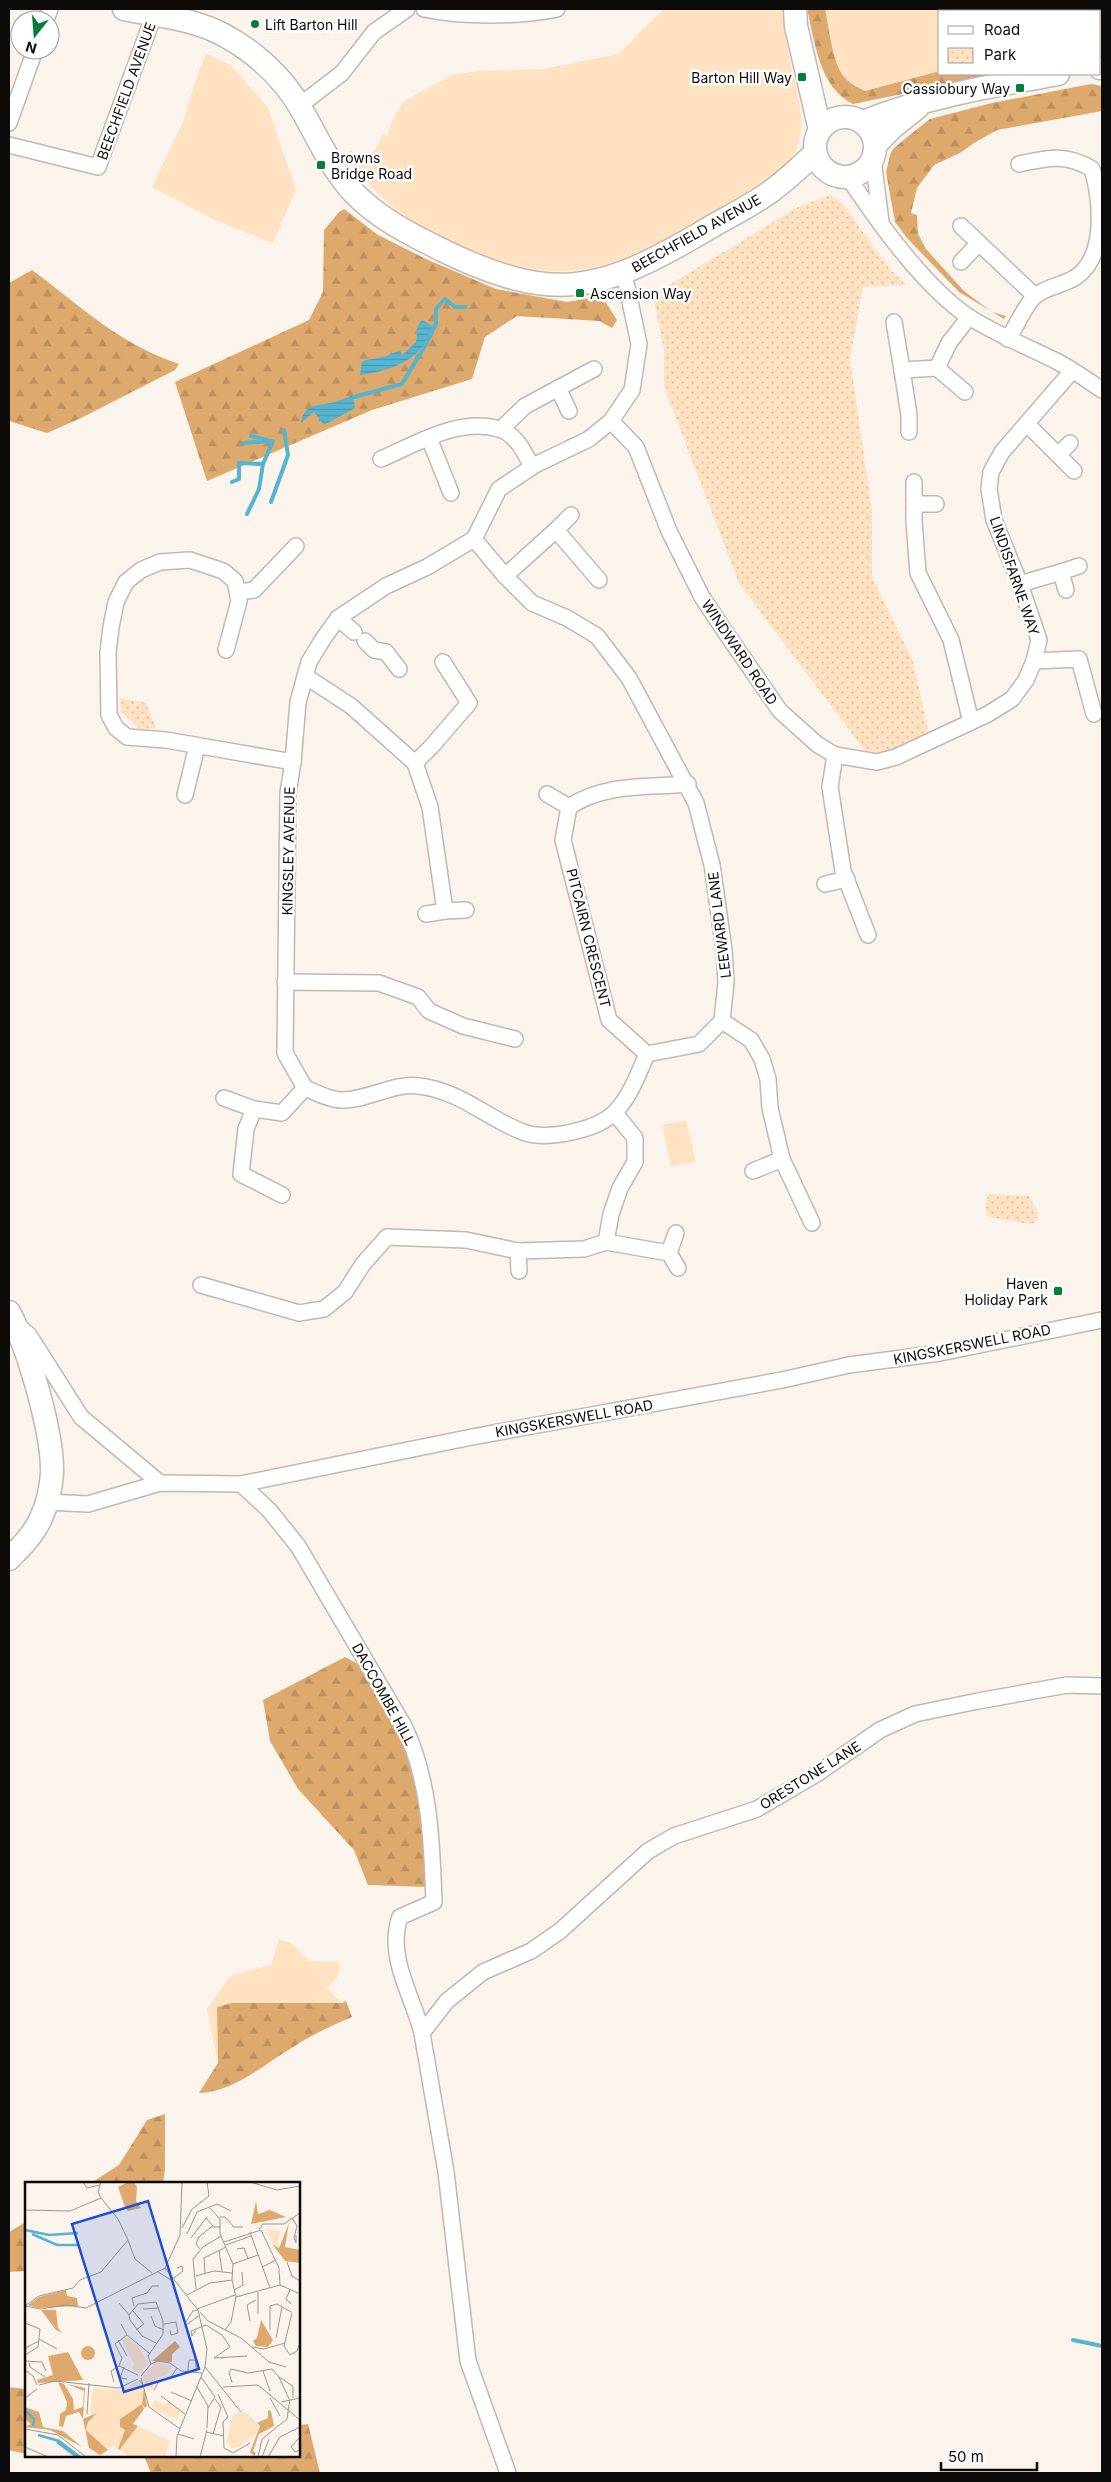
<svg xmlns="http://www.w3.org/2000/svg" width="1111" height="2482" font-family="Inter,sans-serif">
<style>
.grass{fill:#ffe2c2}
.forest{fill:url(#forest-firs)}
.park{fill:url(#park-dots)}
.water{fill:url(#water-rules)}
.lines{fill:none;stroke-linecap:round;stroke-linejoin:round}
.stream{stroke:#55b5d1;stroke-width:4}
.street-casing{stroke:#c0b9b3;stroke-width:18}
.secondary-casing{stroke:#c0b9b3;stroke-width:25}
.street{stroke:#fff;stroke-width:15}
.secondary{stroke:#fff;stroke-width:22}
.poi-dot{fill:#047f37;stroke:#fff;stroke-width:2}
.labels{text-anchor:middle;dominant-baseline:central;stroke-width:5;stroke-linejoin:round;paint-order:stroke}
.poi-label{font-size:14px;fill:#0d0b09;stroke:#fff;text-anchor:start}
.street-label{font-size:14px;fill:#0d0b09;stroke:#fff}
.inset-river{fill:none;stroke:#55b5d1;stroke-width:2.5}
.inset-road{fill:none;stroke:#9b9792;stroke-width:1}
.view{fill:#1d4ed8;fill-opacity:0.15;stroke:#1d4ed8;stroke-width:2.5}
.inset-edge{fill:none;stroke:#0d0b09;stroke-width:2.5}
</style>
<defs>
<pattern id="forest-firs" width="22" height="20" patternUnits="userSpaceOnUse" patternTransform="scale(1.25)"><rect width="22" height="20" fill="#dea96d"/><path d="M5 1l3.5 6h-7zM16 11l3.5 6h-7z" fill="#bd905d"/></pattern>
<pattern id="park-dots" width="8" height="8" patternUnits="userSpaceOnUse" patternTransform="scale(1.25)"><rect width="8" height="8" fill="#ffe2c2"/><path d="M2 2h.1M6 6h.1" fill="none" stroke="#d9c1a5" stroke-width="1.8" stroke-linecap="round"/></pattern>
<pattern id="water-rules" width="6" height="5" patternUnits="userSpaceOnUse" patternTransform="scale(1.25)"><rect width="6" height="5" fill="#55b5d1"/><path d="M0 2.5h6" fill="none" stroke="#499ab2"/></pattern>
</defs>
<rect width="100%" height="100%" fill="#faf4ed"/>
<!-- grass -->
<g class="grass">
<path d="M664,9H783C785,22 786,37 788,50C793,81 810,121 796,150C783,177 736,198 711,213C673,235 635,258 591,268C530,281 453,251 403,215C381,200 363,176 345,156L350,151L365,155L374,151L383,135L387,136L392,121L403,102L452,75L476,71L543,69L618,54Z"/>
<path d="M825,9H1102V27H1100V11H940V71L865,91C857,87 847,82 842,75C832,59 829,27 825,9Z"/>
<polygon points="207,54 231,65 268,108 296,190 273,243 217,221 152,187 183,122 200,67"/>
<polygon points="686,1120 696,1162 671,1167 662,1125"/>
<polygon points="279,1939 291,1943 310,1961 339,1962 338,1976 327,1988 342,2003 232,2003 217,2007 218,2063 207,2009 230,1976 271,1965"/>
</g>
<!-- forest -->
<g class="forest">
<path d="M807,9H825C829,27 832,59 842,74C847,82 857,87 865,91L940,71V74H1001L853,104C819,87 815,42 807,9Z"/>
<polygon points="1091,84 1102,86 1102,111 997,130 974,143 960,153 934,165 917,188 911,213 917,215 918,234 926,249 964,291 992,312 1006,316 1004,319 959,292 907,238 895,222 886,172 890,155 893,149 906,138 930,119 992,103"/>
<polygon points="344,209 378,235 426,259 496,289 567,302 590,298 606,303 617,320 612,328 599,321 517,316 485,337 472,379 372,410 207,481 175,382 309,320 323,292 324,230 339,212"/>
<path d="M32,270C82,307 119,344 179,364L175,370L81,418L47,433L9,421V283Z"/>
<polygon points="345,1657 360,1665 408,1744 422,1805 427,1887 368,1885 354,1850 298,1789 270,1741 263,1700"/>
<path d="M346,2001L352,2017C331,2026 309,2036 290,2049C263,2065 233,2092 199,2093L218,2063L217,2007L232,2003H342Z"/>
<polygon points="165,2114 165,2170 163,2183 91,2183 119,2165 147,2120"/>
<polygon points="26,2222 26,2271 9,2272 9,2232"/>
<polygon points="9,2387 26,2389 26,2454 9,2450"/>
<polygon points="308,2424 320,2473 151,2473 144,2456 299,2456 299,2425"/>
</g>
<!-- park -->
<g class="park">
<polygon points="830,195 843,204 888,267 906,285 863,287 850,359 872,510 872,577 913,661 929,735 887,752 865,751 739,583 664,387 664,350 654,300 664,288 798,207"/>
<polygon points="120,698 146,703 156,728 140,729 121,711"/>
<polygon points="988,1194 1029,1196 1038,1213 1036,1223 1029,1224 988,1217 985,1208"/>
</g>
<!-- water -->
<g class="water">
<path d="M422,320L433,326C430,332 427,342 423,346C409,365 382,372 360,375L362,361L387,356L400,350L402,355L416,342L418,325Z"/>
<path d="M353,395L355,408L324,425L314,412L301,423C304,405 315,406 330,403C338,402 346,398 353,395Z"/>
</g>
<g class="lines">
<!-- stream -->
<g class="stream">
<polyline points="354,397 402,384 426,344 436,324 436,309 445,299 455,307 465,307"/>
<polyline points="251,436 267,440"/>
<polyline points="243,443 272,441"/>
<polyline points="232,482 239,479 239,463 263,464"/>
<polyline points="271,502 288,455 284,430"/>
<polyline points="247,514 259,489 263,464 273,441"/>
<polyline points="1073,2340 1102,2346"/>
</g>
<defs>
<g id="street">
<path d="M424,9C461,17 519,17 557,9"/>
<polyline points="46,20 50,9"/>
<polyline points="299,106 342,73 374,32 407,9"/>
<polyline points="9,123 35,50"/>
<polyline points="9,145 98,167 154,15"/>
<polyline points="873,159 881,222"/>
<path d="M848,177C878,222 924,287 969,317C996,334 1026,346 1054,360C1071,368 1087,380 1102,390"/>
<polyline points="961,226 1035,296"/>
<polyline points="961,262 979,243"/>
<polyline points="894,322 902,370"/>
<path d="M1008,339C1016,327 1025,305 1035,296C1045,287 1064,285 1076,277C1107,256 1101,199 1092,169C1066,153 1047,158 1019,164"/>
<polyline points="937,368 965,392"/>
<polyline points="558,388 569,411"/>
<polyline points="611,421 636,447 669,531 702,597 726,633 780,711 818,745 835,755 830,787 843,871 868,935"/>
<polyline points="1027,424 1074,471"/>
<polyline points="501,429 525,406 594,369"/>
<polyline points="909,432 909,415 902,370 937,368 949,343 969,317"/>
<polyline points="429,438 451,493"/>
<polyline points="1058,455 1070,443"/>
<path d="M381,459C416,444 459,417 499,429C516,434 525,453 532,467"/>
<polyline points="914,482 914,521 918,573 951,640 971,722"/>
<polyline points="914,504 936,504"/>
<polyline points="556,530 571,515"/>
<path d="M474,539L427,567L386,586L338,618L323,639L309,662L298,702L293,762L288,793L285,1053L305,1088C315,1092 330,1100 341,1100C367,1101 394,1082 419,1086C461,1091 486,1118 523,1132C547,1141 599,1130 616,1111C631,1095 638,1074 647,1054"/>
<polyline points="474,539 505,576 532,603 567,618 597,636 629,678 696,803 712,865 724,950 726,982 722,1021 699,1044 647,1054"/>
<polyline points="474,539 499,489 535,465 589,439 611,421 632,390 639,344 624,273"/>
<polyline points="1061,572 1079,566"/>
<polyline points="505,576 556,530 599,580"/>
<polyline points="1020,584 1061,572 1066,590"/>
<polyline points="239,592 254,590 296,546"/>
<polyline points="338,618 354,632"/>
<polyline points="365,641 374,650 386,652 399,669"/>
<polyline points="226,650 239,601 235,581 223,571 190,560 160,562 141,570 126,582 116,602 111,627 108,652 109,715 116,728 127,737 166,740 293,762"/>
<polyline points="1034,661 1079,659 1094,714"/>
<polyline points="305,676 351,706 415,763 430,807 445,911 426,914"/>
<polyline points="835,755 877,762 896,757 988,714 1012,699 1026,680 1034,661 1039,640 1020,584 994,520 989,489 991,472 1002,452 1072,371"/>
<polyline points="415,763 432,746 469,703 443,662"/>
<polyline points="547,794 569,807"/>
<polyline points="185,795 197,746"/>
<polyline points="825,884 847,879"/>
<polyline points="445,911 466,910"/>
<polyline points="285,982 379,983 418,997 429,1011 463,1026 515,1039"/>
<polyline points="722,1021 751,1040 762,1059 768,1079 770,1108 782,1159 812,1223"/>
<path d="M647,1054L609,1020L563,840L569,807C604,783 647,788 688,784"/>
<polyline points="224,1098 254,1109 282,1113 305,1088"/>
<polyline points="254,1109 246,1129 241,1174 282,1195"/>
<polyline points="753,1171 782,1159"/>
<polyline points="606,1242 669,1253 678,1268"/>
<polyline points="518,1251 519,1271"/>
<polyline points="669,1253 676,1233"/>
<polyline points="201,1285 299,1313 324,1309 345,1292 363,1264 387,1237 466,1240 518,1251 584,1249 606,1242 611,1214 620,1188 635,1162 635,1138 615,1113"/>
<polyline points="22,1329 29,1335 81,1417 160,1483"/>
<path d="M241,1484L269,1510L298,1546L404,1726C430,1780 432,1843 434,1902L400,1917C386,1957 413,1996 422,2033"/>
<polyline points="47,1502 88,1504 160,1483 241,1484 472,1437 782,1380 849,1365 940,1353 1102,1320"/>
<polyline points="508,2473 468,2361 446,2172 422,2033 447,2001 483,1972 531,1951 560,1931 648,1851 674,1836 757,1809 818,1773 880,1730 915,1714 978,1701 1067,1685 1102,1686"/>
</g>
<g id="secondary">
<path d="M124,9C147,14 171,16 194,23C236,35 278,69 300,107C317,136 330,167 353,192C379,219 410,234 444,251C552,303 598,293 699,234C723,219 752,206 774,189C789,178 802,165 815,153"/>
<polyline points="795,9 796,26 820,130"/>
<polyline points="1100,68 1102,68"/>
<circle cx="845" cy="147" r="30"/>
<path d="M863,122C925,97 992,86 1058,74"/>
<polyline points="876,144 893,127 917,108"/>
<path d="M9,1312C28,1347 53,1433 52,1473C51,1488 47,1505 41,1518C34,1534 21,1547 9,1559"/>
</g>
</defs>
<!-- street casing -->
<use href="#street" class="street-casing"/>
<!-- secondary casing -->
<use href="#secondary" class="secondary-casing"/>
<!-- street -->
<use href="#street" class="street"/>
<!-- secondary -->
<use href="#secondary" class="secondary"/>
</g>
<!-- markers -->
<g class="poi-dot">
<circle cx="255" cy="24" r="5"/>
<rect x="797" y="72" width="10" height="10" rx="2.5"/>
<rect x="1015" y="83" width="10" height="10" rx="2.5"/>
<rect x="316" y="160" width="10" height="10" rx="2.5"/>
<rect x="575" y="288" width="10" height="10" rx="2.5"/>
<rect x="1053" y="1286" width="10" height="10" rx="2.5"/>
</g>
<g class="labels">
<!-- poi labels -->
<g class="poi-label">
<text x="265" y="24">Lift Barton Hill</text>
<text x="792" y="77" text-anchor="end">Barton Hill Way</text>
<text x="1010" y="88" text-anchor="end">Cassiobury Way</text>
<text x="331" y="157">Browns<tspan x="331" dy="16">Bridge Road</tspan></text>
<text x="590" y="293">Ascension Way</text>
<text x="1048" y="1283" text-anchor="end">Haven<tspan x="1048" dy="16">Holiday Park</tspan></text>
</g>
<!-- street labels -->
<g class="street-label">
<text transform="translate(126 91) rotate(-70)">BEECHFIELD AVENUE</text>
<text transform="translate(696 233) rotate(-29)">BEECHFIELD AVENUE</text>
<text transform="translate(1015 576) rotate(71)">LINDISFARNE WAY</text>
<text transform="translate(740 652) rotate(56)">WINDWARD ROAD</text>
<text transform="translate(288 851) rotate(-89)">KINGSLEY AVENUE</text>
<text transform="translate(719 925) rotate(-97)">LEEWARD LANE</text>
<text transform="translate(589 938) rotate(76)">PITCAIRN CRESCENT</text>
<text transform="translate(972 1344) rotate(-11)">KINGSKERSWELL ROAD</text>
<text transform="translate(574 1418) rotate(-10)">KINGSKERSWELL ROAD</text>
<text transform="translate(384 1694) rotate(61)">DACCOMBE HILL</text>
<text transform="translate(810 1775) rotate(-32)">ORESTONE LANE</text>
</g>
</g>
<!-- overview -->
<g transform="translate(25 2182)">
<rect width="275" height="275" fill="#faf4ed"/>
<path d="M242,44L245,48L256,49L252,60L254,66L248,63ZM131,180L147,184L142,192L131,197L127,208L123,209L117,195ZM113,199L119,210L117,222L95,237L100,251L93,267L89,264L81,268L61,248L63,240L70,234V231L65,234L68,206L99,208Z" fill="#ffe2c2"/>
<path d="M103,0H109L112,5L111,19L116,26L103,29L100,25L93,5ZM231,19L233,32L245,28L261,35L226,42ZM264,41L260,65L275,68V81L260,79L248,63L254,66ZM41,108L42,114L52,116L53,124L13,126L3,123L14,115ZM16,128H31L33,146L37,151L31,148ZM236,138L248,158L243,165L231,164L228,159L232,156ZM150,159L155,165L147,172V180L127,179ZM56 171a7 7 0 1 1 14 0a7 7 0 1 1-14 0ZM43,170L58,198L13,201L12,198L28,193L23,174ZM115,198L119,204L122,224L120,226L117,222L119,227L108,242L113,244L104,256L111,257L109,260L102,258L96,268L93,267L100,248L95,245V237L117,222L119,206L114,199L98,207ZM33,200L39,202L48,217L49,228L58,225L59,209L42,202L60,206L58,237L54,230L41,234L38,245L34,244L35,232L41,228L42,220ZM0,225L14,230L18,245L38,249L57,265L25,248L0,245L6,242L0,237ZM243,228L246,229L249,244L234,252L228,269L231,271L229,274L225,270L235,244L232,241L243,236ZM72,231L63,240L61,248L83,268L75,273L64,266L58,237Z" fill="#dea96d"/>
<path d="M113,244L145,259L140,275H104L95,267Z" fill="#ffe2c2"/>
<path d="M100,154L112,163L124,181L114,191L107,187L109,181L96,157ZM130,218L140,223L143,219L155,228L152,237L129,228L126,224ZM215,230L223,232L234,243L230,253L214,265L206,266L202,260L207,234Z" fill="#ffe2c2"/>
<path class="inset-river" d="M0,48L24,53L53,51M7,52L32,63H53M0,228L9,237L8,244M13,253L34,259L55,275M32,260L52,275"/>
<path class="inset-road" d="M58,0L62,6L75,3M225,0L252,8L275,4M76,16L73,10L76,0M185,26L195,37V52L208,82L207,98L211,115L255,103L275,112M0,28L45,29L76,16L93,37L103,58L76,90L55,98L48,106L14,114L0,124M195,35H200L209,45H218M267,36L272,44L269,56L271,61V53M157,46L167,27L184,14L182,0M234,47L238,42H259L275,31M225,50L245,106M162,52L172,30L192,22L206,29M166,56L181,36L188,44M103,58L110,77L127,91M199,60L236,48L254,86L255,103M201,63L226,54M175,67L171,62L174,55L186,45H196M212,67L219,66L223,77M194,68L197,89M262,80L267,94L275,99M208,82L233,73M237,85L251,78M140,86L173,128L182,167L180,185L152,254L151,275M140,86L155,53L157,0M133,90L146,98L158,89L157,84L152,86M180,91L179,76L201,65M171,94L189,89L207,91M171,107L168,77L178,65L196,54M209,108L218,103L217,90M265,108L261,117L266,122M162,113L185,101L207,98M94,121L104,133M0,124L16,127L41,123L61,126L140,86M109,124L107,116L122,111L127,104H134M118,127L134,126M172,127L210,113M108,129L119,142L111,148M175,130L183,139L216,156L244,180L261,185M233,132V110M126,134L130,144L139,148M225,139L222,123L231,118M0,141L15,147L13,165L0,173M160,141L168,129L173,128M96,142L102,153L124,171M139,142L151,140L153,151L146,153L145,148M161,143L175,133M181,143L197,153L205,165L189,176M171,148L167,154L166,149L181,143M200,148L206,140L211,115M245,148V124L252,122L266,130M251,156L257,125M14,157L32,167M93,158L102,174M227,165L239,167L260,161M0,166L14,159M265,173L259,164L267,131M265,173L272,169L275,161M189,176L222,174M0,179L17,180L21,189M4,181L5,185L20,195M126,182L123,174L138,152V139L131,120L113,122L104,133L105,138L117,154L131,161M94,184L97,176L90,162L102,153M94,184L113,193M99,185L95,196L102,197M180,185L216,230M0,188L8,194L12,203M163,189L164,178H171V190M238,189L245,209M116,194L126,182L133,179L145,181L156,189L177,191M176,195L190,215L183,226M116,196L124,225L155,247M89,200L86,189L94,184M207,200L204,191L206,187L223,191L247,187L254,195M14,203L30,199L94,206L113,197M172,205L183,224L182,246M198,205L233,203L275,238M129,208L134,199L146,195L152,186M146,210L167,219M193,212L203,235L198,240L199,266L208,271L225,261M136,214L160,232M0,216L12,207M245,216L255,234M264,217L254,195L268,204V216M256,220L275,216M62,232L64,201M0,247L33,253L61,275M181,250L199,254M153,252L169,257M188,252L196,225L190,217M275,255L266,265L270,270L275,268M0,265L23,275M175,275L182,248M233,275L237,257L262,237L265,217M237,275L244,257M243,275L255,255L275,245"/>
<path class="view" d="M123,19L174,187L99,210L47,42Z"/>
<rect width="275" height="275" class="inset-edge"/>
</g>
<!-- border -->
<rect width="1111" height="2482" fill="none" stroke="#0d0b09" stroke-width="20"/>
<!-- legend -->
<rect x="938" y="10" width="162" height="65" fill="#ffffff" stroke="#9e9d9d"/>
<rect x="948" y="26" width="25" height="8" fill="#ffffff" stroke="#9e9d9d"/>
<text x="984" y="35" font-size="15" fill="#0d0b09">Road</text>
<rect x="948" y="48" width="25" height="15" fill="url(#park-dots)" stroke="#9e9d9d"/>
<text x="984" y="60" font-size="15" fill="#0d0b09">Park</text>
<!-- north arrow -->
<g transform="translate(35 35) rotate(197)"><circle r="24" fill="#ffffff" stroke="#9e9d9d"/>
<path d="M0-4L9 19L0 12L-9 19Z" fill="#047f37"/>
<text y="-8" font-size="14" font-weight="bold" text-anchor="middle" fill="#0d0b09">N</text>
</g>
<!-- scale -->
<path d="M941 2462v8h96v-8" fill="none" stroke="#0d0b09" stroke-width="2.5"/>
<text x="948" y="2462" font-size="15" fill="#0d0b09" stroke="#ffffff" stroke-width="4" paint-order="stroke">50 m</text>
</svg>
